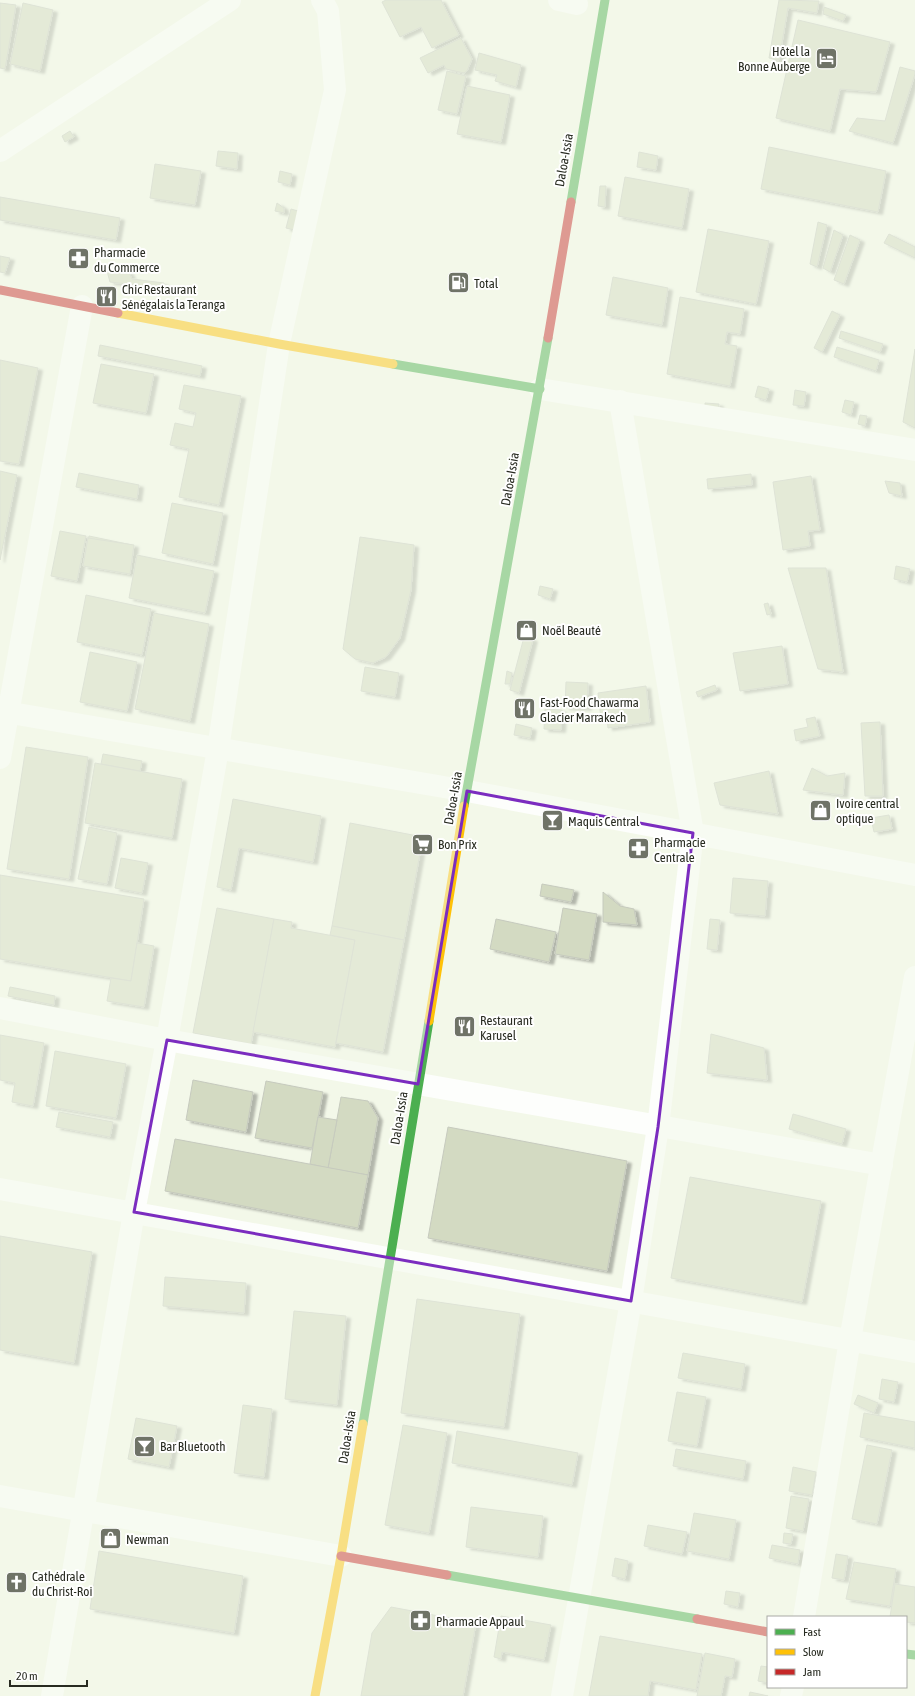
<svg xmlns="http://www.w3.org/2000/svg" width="915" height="1696" font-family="'Asap Condensed',sans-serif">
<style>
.building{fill:#d3dac2;stroke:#c6cabe;filter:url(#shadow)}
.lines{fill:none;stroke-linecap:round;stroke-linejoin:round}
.street{stroke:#fdfefc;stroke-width:22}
.fast{stroke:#4caf50;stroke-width:9}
.slow{stroke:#ffc107;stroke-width:9}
.jam{stroke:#c62828;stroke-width:9}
.marked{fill:none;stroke:#7b2cbf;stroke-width:3;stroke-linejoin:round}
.labels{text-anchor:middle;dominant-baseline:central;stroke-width:4;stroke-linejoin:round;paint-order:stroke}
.poi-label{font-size:13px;fill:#282b21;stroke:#fff;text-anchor:start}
.street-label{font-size:13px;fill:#282b21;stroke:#fff}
</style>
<defs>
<filter id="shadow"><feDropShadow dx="4.5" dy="2.5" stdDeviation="1" flood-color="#0004"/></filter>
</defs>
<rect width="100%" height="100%" fill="#f3f8e9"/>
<!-- building -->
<g class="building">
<polygon points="386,0 441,0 459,35 432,48 421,27 400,37 382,2"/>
<polygon points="779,0 819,1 817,13 788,8 779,60 769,58"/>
<polygon points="0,3 16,5 5,69 0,68"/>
<polygon points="23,3 53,10 40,71 10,64"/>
<polygon points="824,7 846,15 843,21 823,14"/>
<polygon points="798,20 890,42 876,92 840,89 830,131 776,118"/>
<polygon points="461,38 472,59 467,71 464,73 446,69 444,65 428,73 420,58"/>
<polygon points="479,53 521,65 516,87 495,81 497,75 475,70"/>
<polygon points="900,67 915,71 915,74 893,143 849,131 857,118 885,121"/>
<polygon points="447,71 466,76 457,114 438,110"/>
<polygon points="467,86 510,95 501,142 457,134"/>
<polygon points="70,131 74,137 65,142 62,136"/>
<polygon points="769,147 886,171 878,212 761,189"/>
<polygon points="218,151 238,153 237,169 216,166"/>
<polygon points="639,152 658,156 656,170 637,167"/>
<polygon points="155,164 201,171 195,205 150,198"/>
<polygon points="280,171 292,174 290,185 278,182"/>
<polygon points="625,177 689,189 682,228 618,216"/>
<polygon points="600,186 606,186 605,207 598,206"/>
<polygon points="0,197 120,218 116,240 0,220"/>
<polygon points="277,203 284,208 284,213 275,211"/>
<polygon points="291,209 298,211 294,230 286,228"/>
<polygon points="818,222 827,225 817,267 810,264"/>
<polygon points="708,229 769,241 756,304 696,292"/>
<polygon points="834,230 843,235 830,272 823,268"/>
<polygon points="889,234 915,247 915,258 884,243"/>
<polygon points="850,235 860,240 844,284 834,280"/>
<polygon points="0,256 10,258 5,273 0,272"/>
<polygon points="107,271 129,272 132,279 164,283 164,288 110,282"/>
<polygon points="613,277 668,288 662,325 606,315"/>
<polygon points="680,297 744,309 740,334 727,332 725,344 737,346 730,386 667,374"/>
<polygon points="832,311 840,315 822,352 814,348"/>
<polygon points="841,331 883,344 880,352 839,338"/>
<polygon points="100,345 202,366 200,376 98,356"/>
<polygon points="837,347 879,360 876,371 834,357"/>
<polygon points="915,349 915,428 903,422"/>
<polygon points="0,360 38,368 19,464 0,461"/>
<polygon points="101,364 154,374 146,413 93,403"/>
<polygon points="184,385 241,396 219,505 179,497 189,449 170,445 175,423 193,427 196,413 179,409"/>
<polygon points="758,386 769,389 766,400 755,397"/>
<polygon points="795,390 806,392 804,406 793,405"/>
<polygon points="845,400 854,402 851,415 842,412"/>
<polygon points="705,403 719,404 718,410 705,409"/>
<polygon points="860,415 867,416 865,426 858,424"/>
<polygon points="0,471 17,475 0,560"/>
<polygon points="79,473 139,485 137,499 76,487"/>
<polygon points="751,474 752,485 708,489 707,479"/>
<polygon points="811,476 820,530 808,531 810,546 783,550 773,482"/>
<polygon points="885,481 900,483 902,496 889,493"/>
<polygon points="172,503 223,513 213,564 162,553"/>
<polygon points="60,531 86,536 77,581 51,576"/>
<polygon points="89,536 132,545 126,572 84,563"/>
<polygon points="360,537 414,545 411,590 400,638 386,657 373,663 355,659 343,649"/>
<polygon points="88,538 134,545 130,574 83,566"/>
<polygon points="137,555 214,571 205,613 129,598"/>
<polygon points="896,566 910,569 907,582 894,579"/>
<polygon points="788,568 826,568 843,672 818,669"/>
<polygon points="540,586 553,589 550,599 538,595"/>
<polygon points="86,595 151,609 142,655 77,642"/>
<polygon points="768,603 771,614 767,615 764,604"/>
<polygon points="154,613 209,624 190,721 135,709"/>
<polygon points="524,637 533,639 519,693 510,690"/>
<polygon points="782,646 788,684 740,691 733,653"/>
<polygon points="90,652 137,662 127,711 80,702"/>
<polygon points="365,667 399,673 395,697 361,691"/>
<polygon points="507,671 512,673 510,684 505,684"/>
<polygon points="566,682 588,683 587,708 565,707"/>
<polygon points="715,685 717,690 698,697 696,692"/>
<polygon points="646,686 650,722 608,728 607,719 601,719 598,693"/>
<polygon points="545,709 562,710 561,730 544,729"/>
<polygon points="815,717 820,736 796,741 794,730 808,727 806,719"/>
<polygon points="880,722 883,796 865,796 861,723"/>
<polygon points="516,724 532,728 530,738 514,735"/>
<polygon points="26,747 88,757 69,879 7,869"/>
<polygon points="103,754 142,761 140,771 101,764"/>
<polygon points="95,763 182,779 172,838 85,823"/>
<polygon points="812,768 827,776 845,773 843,795 803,790"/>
<polygon points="769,771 778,814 720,805 714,783"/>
<polygon points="233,799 321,816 313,862 239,848 231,890 217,887"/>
<polygon points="889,815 892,829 874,832 871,818"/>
<polygon points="350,823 423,837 404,940 332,926"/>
<polygon points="89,827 117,833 107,884 78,879"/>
<polygon points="121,858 148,863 142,893 115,888"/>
<polygon points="0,875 144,899 131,981 0,959"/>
<polygon points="733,878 768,881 765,916 730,913"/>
<polygon points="542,884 574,890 571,902 540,896"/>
<polygon points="603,892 620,906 634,909 637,925 603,922"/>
<polygon points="217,908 274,919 251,1044 193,1033"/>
<polygon points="563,908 597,914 589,960 555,954"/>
<polygon points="274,919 292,922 291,928 355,940 335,1047 253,1032"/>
<polygon points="496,919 556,932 549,962 490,949"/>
<polygon points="710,919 720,920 717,950 707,949"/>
<polygon points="332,926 404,940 383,1052 336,1043 355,940 330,935"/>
<polygon points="137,943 154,946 144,1007 107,1001 111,978 131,981"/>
<polygon points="10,987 55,996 54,1005 8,996"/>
<polygon points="711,1034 764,1048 767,1080 707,1073"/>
<polygon points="0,1035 44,1043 33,1106 12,1102 15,1083 0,1080"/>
<polygon points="55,1051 126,1064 116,1118 46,1106"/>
<polygon points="193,1080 253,1092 246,1132 186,1120"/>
<polygon points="266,1081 323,1092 312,1148 255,1138"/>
<polygon points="341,1097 368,1101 378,1118 368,1175 328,1168"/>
<polygon points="59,1112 113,1122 110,1137 56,1127"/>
<polygon points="793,1114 846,1129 842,1144 789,1129"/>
<polygon points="318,1117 337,1120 328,1168 310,1164"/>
<polygon points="448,1127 627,1161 607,1271 428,1238"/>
<polygon points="175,1139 368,1175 358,1228 165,1191"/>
<polygon points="690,1177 821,1201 802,1302 671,1278"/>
<polygon points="0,1236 92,1252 74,1363 0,1350"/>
<polygon points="165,1277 246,1283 244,1313 163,1306"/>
<polygon points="417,1299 520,1314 504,1427 401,1413"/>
<polygon points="294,1311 346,1316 337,1405 285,1399"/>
<polygon points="683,1353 745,1364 741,1389 678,1378"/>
<polygon points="882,1379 898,1382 894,1402 879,1399"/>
<polygon points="677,1392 706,1397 697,1446 668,1441"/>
<polygon points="858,1395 878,1403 874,1413 854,1404"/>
<polygon points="243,1405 272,1409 264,1477 234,1473"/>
<polygon points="864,1413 915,1422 915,1448 860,1437"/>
<polygon points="136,1418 177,1426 169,1467 128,1459"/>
<polygon points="403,1425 447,1433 429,1533 385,1525"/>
<polygon points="457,1431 578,1453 572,1485 452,1463"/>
<polygon points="867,1445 892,1450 877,1524 852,1519"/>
<polygon points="676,1449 746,1461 743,1479 673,1466"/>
<polygon points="793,1467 816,1472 812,1495 789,1491"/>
<polygon points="791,1496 809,1499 803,1531 786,1528"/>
<polygon points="471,1507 543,1516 538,1557 466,1547"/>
<polygon points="694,1513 736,1520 729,1559 687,1551"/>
<polygon points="648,1525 687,1532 682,1554 644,1546"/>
<polygon points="784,1533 793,1534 791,1544 783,1543"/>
<polygon points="772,1545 800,1550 798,1564 769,1558"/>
<polygon points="99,1551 243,1576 234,1633 90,1609"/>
<polygon points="836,1554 848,1556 844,1580 832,1578"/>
<polygon points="615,1558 628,1561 625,1579 612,1576"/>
<polygon points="854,1562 896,1569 890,1606 846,1599"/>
<polygon points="895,1584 915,1587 915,1623 906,1622 906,1617 890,1617"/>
<polygon points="726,1591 740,1593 738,1607 724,1604"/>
<polygon points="391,1607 476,1623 463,1696 361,1696 372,1633"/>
<polygon points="501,1616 551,1625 544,1660 502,1652 501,1659 494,1657"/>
<polygon points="600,1636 702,1654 696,1690 650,1681 648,1696 589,1696"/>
<polygon points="705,1653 735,1659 732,1677 725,1676 721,1696 697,1696"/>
<polygon points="761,1666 768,1667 768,1683 758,1681"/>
<polygon points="750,1692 768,1696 749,1696"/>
</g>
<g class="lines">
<!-- street -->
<g class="street">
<polyline points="559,0 577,4"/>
<polyline points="0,151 230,0"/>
<polyline points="540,389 915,450"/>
<polyline points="0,711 467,791 915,875"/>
<polyline points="0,758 82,306"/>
<polyline points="0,1008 167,1040 882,1165"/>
<polyline points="0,1189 915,1352"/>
<polyline points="0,1496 341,1556"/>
<polyline points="804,1617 850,1340 915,977"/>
<polyline points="52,1696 134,1212 167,1040 218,749 279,344 335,90 328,11 322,0"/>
<polyline points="562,1696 631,1301 658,1127 693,833 620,401"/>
<polyline points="791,1696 793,1687"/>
</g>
<!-- fast -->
<g class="fast">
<polyline points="571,202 605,0"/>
<polyline points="393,364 540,389"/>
<polyline points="464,806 548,338"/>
<polyline points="363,1424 429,1021"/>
<polyline points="447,1575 697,1619"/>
<polyline points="906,1654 915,1655"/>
</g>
<!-- slow -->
<g class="slow">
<polyline points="118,313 279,344 393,364"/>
<polyline points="429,1021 464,806"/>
<polyline points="315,1696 341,1556 363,1424"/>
</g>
<!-- jam -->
<g class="jam">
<polyline points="0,290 118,313"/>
<polyline points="548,338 571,202"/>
<polyline points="341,1556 447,1575"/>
<polyline points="697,1619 768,1632"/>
</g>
</g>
<!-- marked area -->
<path d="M0 0H915V1696H0ZM467,791L693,833L658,1127L631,1301L134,1212L167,1040L418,1084Z" fill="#f3f8e9" fill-opacity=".55" fill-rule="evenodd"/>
<path class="marked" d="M467,791L693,833L658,1127L631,1301L134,1212L167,1040L418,1084Z"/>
<!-- icons -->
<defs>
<symbol id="hotel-square" viewBox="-11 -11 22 22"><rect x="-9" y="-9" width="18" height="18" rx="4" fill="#6f7367" stroke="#fff"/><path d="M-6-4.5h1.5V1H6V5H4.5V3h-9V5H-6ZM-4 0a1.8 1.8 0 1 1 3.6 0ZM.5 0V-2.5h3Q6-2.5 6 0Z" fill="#fff"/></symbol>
<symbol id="pharmacy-square" viewBox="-11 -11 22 22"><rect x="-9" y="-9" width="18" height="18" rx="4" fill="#6f7367" stroke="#fff"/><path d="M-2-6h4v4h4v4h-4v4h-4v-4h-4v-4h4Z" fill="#fff"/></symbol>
<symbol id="fuel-square" viewBox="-11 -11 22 22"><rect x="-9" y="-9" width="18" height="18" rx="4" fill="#6f7367" stroke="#fff"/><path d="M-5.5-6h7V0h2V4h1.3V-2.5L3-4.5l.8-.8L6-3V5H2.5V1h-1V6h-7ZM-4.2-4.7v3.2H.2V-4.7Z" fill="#fff"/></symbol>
<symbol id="restaurant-square" viewBox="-11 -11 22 22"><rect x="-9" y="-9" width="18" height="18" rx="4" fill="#6f7367" stroke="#fff"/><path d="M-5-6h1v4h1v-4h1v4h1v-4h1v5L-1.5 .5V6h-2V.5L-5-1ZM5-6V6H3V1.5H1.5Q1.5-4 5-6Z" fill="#fff"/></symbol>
<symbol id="shop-square" viewBox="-11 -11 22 22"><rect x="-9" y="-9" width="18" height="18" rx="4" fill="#6f7367" stroke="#fff"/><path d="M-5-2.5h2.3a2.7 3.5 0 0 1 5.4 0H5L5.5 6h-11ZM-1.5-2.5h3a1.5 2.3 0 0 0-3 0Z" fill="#fff"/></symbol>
<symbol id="bar-square" viewBox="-11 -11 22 22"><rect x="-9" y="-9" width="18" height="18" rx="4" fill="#6f7367" stroke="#fff"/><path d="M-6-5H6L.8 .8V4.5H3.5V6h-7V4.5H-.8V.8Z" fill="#fff"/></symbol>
<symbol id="supermarket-square" viewBox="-11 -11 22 22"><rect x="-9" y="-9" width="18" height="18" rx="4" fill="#6f7367" stroke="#fff"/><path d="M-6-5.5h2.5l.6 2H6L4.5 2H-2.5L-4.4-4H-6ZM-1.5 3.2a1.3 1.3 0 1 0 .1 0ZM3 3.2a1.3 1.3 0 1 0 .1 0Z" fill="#fff"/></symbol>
<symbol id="church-square" viewBox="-11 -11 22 22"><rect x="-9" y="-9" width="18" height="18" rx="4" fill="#6f7367" stroke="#fff"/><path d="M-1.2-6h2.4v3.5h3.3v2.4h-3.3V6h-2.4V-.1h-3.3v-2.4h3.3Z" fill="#fff"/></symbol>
</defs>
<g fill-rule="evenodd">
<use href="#hotel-square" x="814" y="46" width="25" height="25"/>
<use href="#pharmacy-square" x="66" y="246" width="25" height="25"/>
<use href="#fuel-square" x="446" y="270" width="25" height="25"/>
<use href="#restaurant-square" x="94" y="284" width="25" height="25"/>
<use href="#shop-square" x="514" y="618" width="25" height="25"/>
<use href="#restaurant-square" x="512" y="696" width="25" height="25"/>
<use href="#shop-square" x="808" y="798" width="25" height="25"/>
<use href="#bar-square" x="540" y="808" width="25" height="25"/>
<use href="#supermarket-square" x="410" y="832" width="25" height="25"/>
<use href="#pharmacy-square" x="626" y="836" width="25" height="25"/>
<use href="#restaurant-square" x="452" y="1014" width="25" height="25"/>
<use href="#bar-square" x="132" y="1434" width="25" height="25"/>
<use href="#shop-square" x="98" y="1526" width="25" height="25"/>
<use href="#church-square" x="4" y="1570" width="25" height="25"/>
<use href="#pharmacy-square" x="408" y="1608" width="25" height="25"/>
</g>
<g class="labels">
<!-- poi labels -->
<g class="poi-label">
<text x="810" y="51" text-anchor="end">Hôtel la<tspan x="810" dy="15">Bonne Auberge</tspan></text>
<text x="94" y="252">Pharmacie<tspan x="94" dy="15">du Commerce</tspan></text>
<text x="474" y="283">Total</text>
<text x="122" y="289">Chic Restaurant<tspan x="122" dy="15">Sénégalais la Teranga</tspan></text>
<text x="542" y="630">Noël Beauté</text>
<text x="540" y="702">Fast-Food Chawarma<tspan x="540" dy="15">Glacier Marrakech</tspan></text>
<text x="836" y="803">Ivoire central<tspan x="836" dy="15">optique</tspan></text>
<text x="568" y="821">Maquis Central</text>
<text x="654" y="842">Pharmacie<tspan x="654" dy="15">Centrale</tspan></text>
<text x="438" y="844">Bon Prix</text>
<text x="480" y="1020">Restaurant<tspan x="480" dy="15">Karusel</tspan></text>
<text x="160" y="1446">Bar Bluetooth</text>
<text x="126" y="1539">Newman</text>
<text x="32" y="1576">Cathédrale<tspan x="32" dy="15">du Christ-Roi</tspan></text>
<text x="436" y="1621">Pharmacie Appaul</text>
</g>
<!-- street labels -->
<g class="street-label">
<text transform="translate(564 160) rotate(-80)">Daloa-Issia</text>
<text transform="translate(510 479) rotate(-80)">Daloa-Issia</text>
<text transform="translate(453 798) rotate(-80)">Daloa-Issia</text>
<text transform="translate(399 1118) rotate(-81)">Daloa-Issia</text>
<text transform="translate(347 1437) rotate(-81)">Daloa-Issia</text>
</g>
</g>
<!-- legend -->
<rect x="767" y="1616" width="140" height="72" fill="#ffffff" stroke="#a9aaa6"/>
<rect x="775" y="1629" width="20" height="6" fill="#4caf50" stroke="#a9aaa6"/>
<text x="803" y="1636" font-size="12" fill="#282b21">Fast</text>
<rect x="775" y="1649" width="20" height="6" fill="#ffc107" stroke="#a9aaa6"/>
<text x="803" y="1656" font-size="12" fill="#282b21">Slow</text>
<rect x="775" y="1669" width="20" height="6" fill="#c62828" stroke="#a9aaa6"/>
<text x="803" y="1676" font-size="12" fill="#282b21">Jam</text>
<!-- scale -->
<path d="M10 1680v6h77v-6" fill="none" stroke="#282b21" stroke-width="2"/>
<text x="16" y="1680" font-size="12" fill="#282b21" stroke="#ffffff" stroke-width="3" paint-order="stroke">20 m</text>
</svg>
